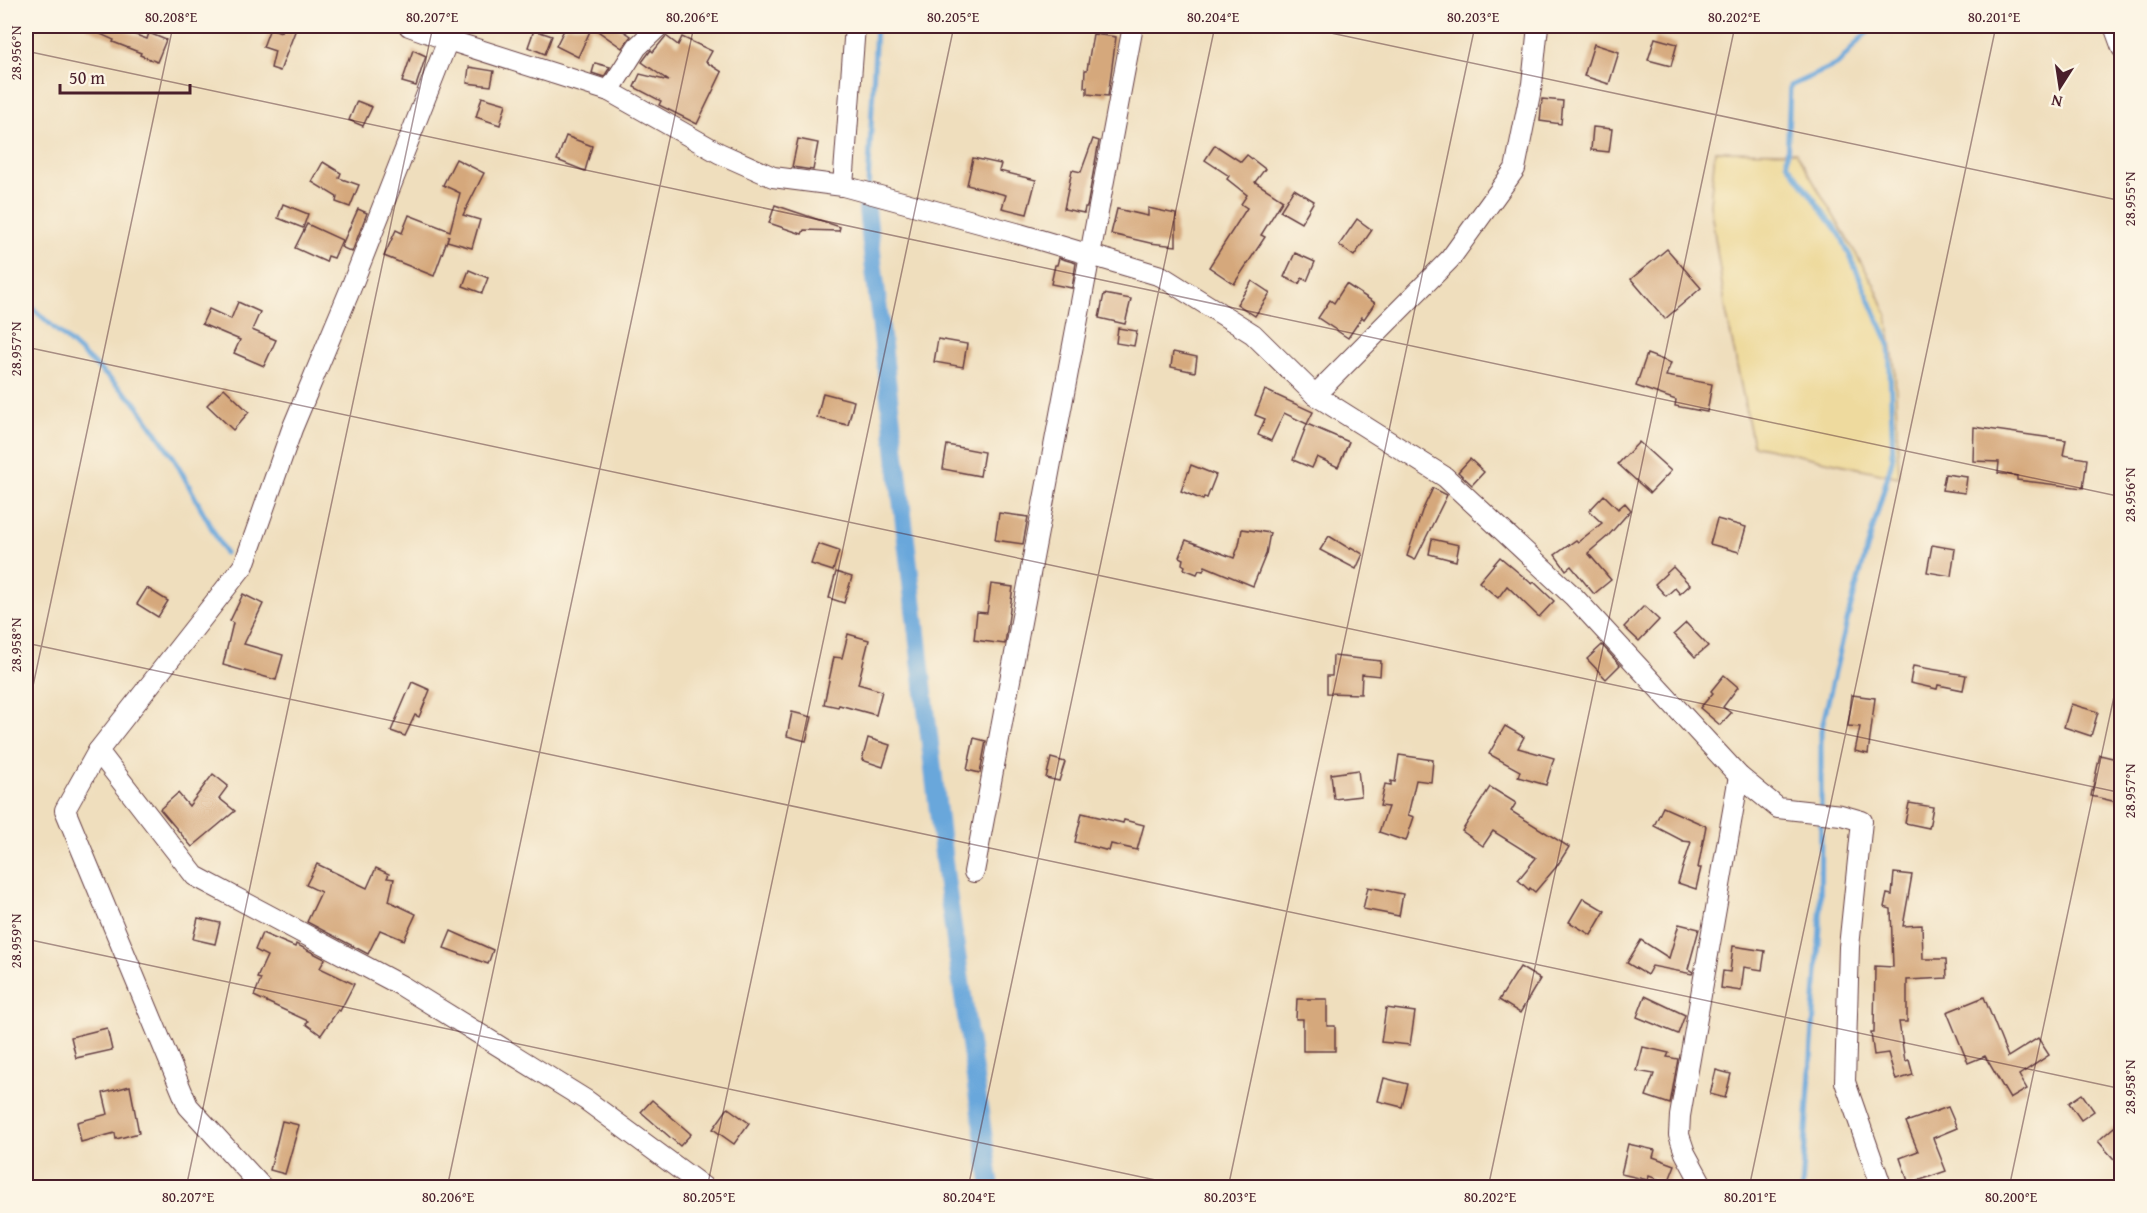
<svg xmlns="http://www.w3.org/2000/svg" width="2147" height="1213" font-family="'Gentium Book Plus',serif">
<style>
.sand{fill:#eeda9e;stroke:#9c7c64;stroke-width:1.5}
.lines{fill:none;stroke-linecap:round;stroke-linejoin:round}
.stream{stroke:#69a7db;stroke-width:5}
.canal{stroke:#69a7db;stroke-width:18}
.building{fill:#d5a87c}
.minor-casing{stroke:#633c41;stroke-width:22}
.minor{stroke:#fff;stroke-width:20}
.ticks{fill:none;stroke:#4a1f2b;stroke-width:1.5;stroke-opacity:0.45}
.neatline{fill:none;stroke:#4a1f2b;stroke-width:2}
.ticks-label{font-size:15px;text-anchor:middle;fill:#4a1f2b}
</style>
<rect width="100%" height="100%" fill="#fcf5e5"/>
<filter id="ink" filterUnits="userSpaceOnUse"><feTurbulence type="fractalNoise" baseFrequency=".0167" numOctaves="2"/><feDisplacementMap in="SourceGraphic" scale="12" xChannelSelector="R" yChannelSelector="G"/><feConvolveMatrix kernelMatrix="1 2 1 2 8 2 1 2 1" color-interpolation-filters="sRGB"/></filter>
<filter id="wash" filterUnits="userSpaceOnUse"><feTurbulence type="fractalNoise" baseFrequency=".008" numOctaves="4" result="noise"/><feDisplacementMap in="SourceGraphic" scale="24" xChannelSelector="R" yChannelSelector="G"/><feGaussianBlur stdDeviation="1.35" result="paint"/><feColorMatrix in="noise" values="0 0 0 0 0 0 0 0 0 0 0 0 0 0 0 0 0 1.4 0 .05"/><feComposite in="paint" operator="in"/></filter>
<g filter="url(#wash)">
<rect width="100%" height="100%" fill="#efdebd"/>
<!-- sand -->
<polygon class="sand" points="1715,151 1796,152 1875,286 1887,315 1895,370 1899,477 1753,445 1726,311 1710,204"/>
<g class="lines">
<!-- stream -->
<g class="stream">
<polyline points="868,187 876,26"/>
<polyline points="867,210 868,197"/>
<polyline points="26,302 135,402 174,458 225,553"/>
<polyline points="1821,809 1821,731 1849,613 1893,457 1889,344 1841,236 1787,163 1790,86 1838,64 1863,36 1876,26"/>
<polyline points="1802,1188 1820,927 1821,818"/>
</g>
<!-- canal -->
<polyline class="canal" points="867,210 946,879 991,1188"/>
</g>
<g id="blocks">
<!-- building -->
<g class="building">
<polygon points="88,26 111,26 147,39 149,33 166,40 157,62 140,55 141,53 113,42 114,40 87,28"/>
<polygon points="282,26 297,26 280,71 271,68 275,51 263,47 270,28 281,32"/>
<polygon points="566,26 616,26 631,36 622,48 592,27 578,57 556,46"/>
<polygon points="534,30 552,36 545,54 528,47"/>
<polygon points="1093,34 1116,37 1108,96 1087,94 1087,87 1084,87 1085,70 1087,70"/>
<polygon points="666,36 678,45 682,37 712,51 706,62 722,72 697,124 659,105 661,101 634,87 640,74 669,81 642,62 651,50 653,52"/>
<polygon points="1655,38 1677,44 1671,66 1648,60"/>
<polygon points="1594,44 1619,52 1609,84 1584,76"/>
<polygon points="413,50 426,56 416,86 402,82"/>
<polygon points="595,63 610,67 604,77 592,73"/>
<polygon points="469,67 494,71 491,86 467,83"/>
<polygon points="482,97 506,104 500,125 476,117"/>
<polygon points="1542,99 1563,101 1561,124 1540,121"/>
<polygon points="357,101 372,107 363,126 349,120"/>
<polygon points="1593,127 1612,129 1609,152 1591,150"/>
<polygon points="566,136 592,146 585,171 557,160"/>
<polygon points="798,139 818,143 813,170 792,167"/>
<polygon points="1093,139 1099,141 1087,207 1085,207 1084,213 1064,209 1072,170 1081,172"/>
<polygon points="1215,145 1241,162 1247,155 1265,169 1255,182 1283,200 1261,235 1265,237 1234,284 1209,267 1247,208 1241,204 1247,195 1227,179 1229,176 1205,160"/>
<polygon points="973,158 1001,164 999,171 1036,180 1027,214 1002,208 1006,195 967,185"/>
<polygon points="456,159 484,173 463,215 480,220 472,248 447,241 449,235 434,276 384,256 396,230 402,233 409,215 450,231 460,193 443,185"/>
<polygon points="323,162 341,173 339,178 359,185 350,207 336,202 337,197 312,182"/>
<polygon points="1294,189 1314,201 1301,223 1280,211"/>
<polygon points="283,204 308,214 303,228 278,218"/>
<polygon points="775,205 840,227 839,231 804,230 802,234 769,223"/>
<polygon points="1148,208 1176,214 1176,246 1150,243 1111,234 1117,209 1148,216"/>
<polygon points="358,209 367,213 352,252 341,247"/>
<polygon points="1357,219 1372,230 1354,256 1339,245"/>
<polygon points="307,224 342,240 334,258 328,256 326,262 295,248"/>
<polygon points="1667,249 1701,288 1665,319 1631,279"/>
<polygon points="1295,253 1315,262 1307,281 1302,278 1299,284 1284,277"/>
<polygon points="1059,258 1076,263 1072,288 1051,284 1055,265 1057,265"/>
<polygon points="469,270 488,278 482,293 463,286"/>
<polygon points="1252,281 1270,293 1255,316 1237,304"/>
<polygon points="1346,284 1375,303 1364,319 1362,317 1348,338 1318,318 1330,300 1334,303"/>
<polygon points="1104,294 1131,299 1125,324 1099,318"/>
<polygon points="238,302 260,312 252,330 276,340 264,366 234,353 240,340 202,324 209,309 231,319"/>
<polygon points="1118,328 1137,331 1134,346 1116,343"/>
<polygon points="938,339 967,344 963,367 934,362"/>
<polygon points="1173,352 1197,357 1195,372 1171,367"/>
<polygon points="1647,354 1671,363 1666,376 1712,384 1707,412 1675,406 1676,400 1636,386"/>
<polygon points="224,388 249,412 233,430 207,405"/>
<polygon points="1265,390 1313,412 1307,424 1284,413 1271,441 1258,435 1265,419 1255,415"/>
<polygon points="823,393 854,401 848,425 817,418"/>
<polygon points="1307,424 1349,442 1338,467 1317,457 1312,468 1293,460"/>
<polygon points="1974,427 2066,440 2063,455 2087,459 2083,488 2017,480 2017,476 1998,473 1999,462 1973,461"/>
<polygon points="1639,442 1671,471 1650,493 1618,464"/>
<polygon points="947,445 984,452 980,476 943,469"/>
<polygon points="1470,459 1484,472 1472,485 1458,472"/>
<polygon points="1191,465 1216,475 1207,498 1204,497 1203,500 1181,491"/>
<polygon points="1945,474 1967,477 1965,493 1942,490"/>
<polygon points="1433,488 1447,495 1415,560 1407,556 1422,511"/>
<polygon points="1604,495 1618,509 1625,503 1631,510 1608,536 1588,553 1611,580 1594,594 1571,566 1566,570 1555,555 1576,540 1578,542 1602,523 1589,511"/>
<polygon points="999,513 1028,517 1023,544 995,540"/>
<polygon points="1717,519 1746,527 1739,552 1710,544"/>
<polygon points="1242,529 1270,533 1266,554 1253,586 1205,566 1203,571 1199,570 1197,574 1184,569 1185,566 1182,564 1183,559 1179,557 1186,540 1234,558 1239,545"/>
<polygon points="1329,536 1350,549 1351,547 1363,554 1356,569 1320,550"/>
<polygon points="1432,539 1459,545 1456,561 1429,554"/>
<polygon points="818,544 839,551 833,571 811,564"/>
<polygon points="1932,545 1955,549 1951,576 1927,572"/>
<polygon points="1500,557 1532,584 1534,582 1554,601 1539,617 1507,586 1498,598 1479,582"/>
<polygon points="1673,567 1690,585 1680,594 1675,588 1666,596 1655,584"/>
<polygon points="836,572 852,577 844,603 829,598"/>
<polygon points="991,584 1013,587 1005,644 974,640 977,612 987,613"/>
<polygon points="147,588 168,601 158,617 137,604"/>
<polygon points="243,594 263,604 244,644 283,655 276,680 223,665 233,623 230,621"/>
<polygon points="1644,606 1659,620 1639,641 1624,627"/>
<polygon points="1686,623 1708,646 1695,657 1674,634"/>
<polygon points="848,634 869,640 858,684 882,691 876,715 839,705 838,707 824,704 834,657 842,658"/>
<polygon points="1602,645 1620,665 1606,679 1587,659"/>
<polygon points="1333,656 1381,661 1380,676 1362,674 1361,694 1327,693 1327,676 1332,676"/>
<polygon points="1913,666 1966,675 1963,690 1938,685 1937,689 1910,683"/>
<polygon points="1724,675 1738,687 1723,707 1731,713 1720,725 1700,708 1713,693 1711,691"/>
<polygon points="412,682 430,690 419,717 415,715 405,736 391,731"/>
<polygon points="1852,695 1875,698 1868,754 1855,751 1860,727 1848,726"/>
<polygon points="2071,704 2098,712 2091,736 2064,727"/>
<polygon points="792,712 812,717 806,741 787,736"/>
<polygon points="1505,726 1524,737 1518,748 1554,758 1546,785 1518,777 1520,771 1489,754"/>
<polygon points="868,738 890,745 883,767 862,760"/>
<polygon points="974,738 986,741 980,773 967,770"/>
<polygon points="1399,755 1433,760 1431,782 1416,780 1408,815 1414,817 1406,841 1379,832 1388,807 1380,806 1385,784 1391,785 1391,781 1395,782"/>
<polygon points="2100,755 2121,760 2121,803 2091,796"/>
<polygon points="1051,758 1065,762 1059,781 1046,778"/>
<polygon points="1358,770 1361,796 1334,799 1331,774"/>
<polygon points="213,774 228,786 219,798 235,811 192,847 160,809 178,793 189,806"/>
<polygon points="1490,787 1516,803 1511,811 1569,847 1557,866 1535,892 1530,888 1529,890 1518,880 1536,858 1493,831 1483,846 1462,831"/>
<polygon points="1909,803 1933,807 1929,828 1905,823"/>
<polygon points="1663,807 1706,826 1698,868 1701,868 1696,889 1678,883 1691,842 1683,841 1654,826"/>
<polygon points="1082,813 1123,823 1124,820 1144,825 1137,850 1111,844 1109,851 1075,842"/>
<polygon points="317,864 367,888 376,868 389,874 387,878 394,879 389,901 416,914 404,940 380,930 368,954 307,922 321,892 306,885"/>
<polygon points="1894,873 1912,875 1903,926 1922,925 1923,959 1946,959 1947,978 1907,980 1907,1022 1899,1022 1905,1061 1909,1060 1913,1075 1896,1080 1888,1053 1874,1055 1871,1033 1874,1033 1875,966 1893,967 1891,909 1884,907 1887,894 1892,895"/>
<polygon points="1368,887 1403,894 1399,916 1363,909"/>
<polygon points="1583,898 1605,911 1591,935 1569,922"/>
<polygon points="198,918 220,923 215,944 193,939"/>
<polygon points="1679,924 1699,929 1688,969 1693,972 1692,974 1652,966 1647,975 1627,963 1641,940 1669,958"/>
<polygon points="451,931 493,950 488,964 444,948"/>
<polygon points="262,933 295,947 296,944 325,959 320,968 354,984 340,1011 338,1010 321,1035 306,1024 308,1021 254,996 261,979 257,978 267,956 255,950"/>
<polygon points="1733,946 1765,951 1762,970 1744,967 1741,991 1721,988 1723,971 1730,972"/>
<polygon points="1520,967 1540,979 1520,1013 1499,1000"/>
<polygon points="1645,996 1685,1015 1678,1034 1637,1017"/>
<polygon points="1984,997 2008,1057 2038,1038 2049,1055 2019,1075 2027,1089 2010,1099 1985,1056 1968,1063 1947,1012"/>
<polygon points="1297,999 1327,999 1327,1026 1335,1026 1335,1051 1303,1051 1303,1019 1296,1019"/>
<polygon points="1386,1008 1415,1012 1410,1045 1381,1042"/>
<polygon points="107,1028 112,1050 76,1058 71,1037"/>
<polygon points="1643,1047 1669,1053 1667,1057 1678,1059 1670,1104 1646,1096 1654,1074 1637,1071"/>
<polygon points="1716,1070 1731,1074 1725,1098 1710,1094"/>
<polygon points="1384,1078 1408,1084 1402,1107 1378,1101"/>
<polygon points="130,1086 139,1133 116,1139 115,1133 81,1142 77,1122 108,1114 103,1093"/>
<polygon points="2082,1094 2094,1111 2081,1120 2069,1103"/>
<polygon points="652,1100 691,1134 680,1146 641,1112"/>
<polygon points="1948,1107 1957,1128 1933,1138 1946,1171 1909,1184 1900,1158 1918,1151 1906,1122"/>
<polygon points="728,1108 749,1123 734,1144 713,1129"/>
<polygon points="282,1121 299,1125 285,1174 270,1170"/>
<polygon points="2114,1127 2121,1134 2121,1167 2098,1141"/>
<polygon points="1628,1144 1655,1150 1653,1157 1675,1165 1668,1183 1649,1176 1648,1180 1621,1174"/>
</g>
</g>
</g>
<g filter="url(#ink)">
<use href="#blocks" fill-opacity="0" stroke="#633c41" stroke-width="1.5"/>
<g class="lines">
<defs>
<g id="minor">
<polyline points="409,26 448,40 609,91 719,153 773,177 843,186 1020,234 1161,276 1253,334 1315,395 1445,477 1574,597 1739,776 1778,808 1841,815 1862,821 1849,947 1845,1082 1882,1188"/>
<polyline points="2114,26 2122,48"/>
<polyline points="448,40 350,290 292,429 244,565 98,751 195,876 402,986 586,1100 705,1188"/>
<polyline points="609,91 637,47 659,26"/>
<polyline points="843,186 855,26"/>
<polyline points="1315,395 1450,259 1515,169 1532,84 1538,26"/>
<polyline points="98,751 65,810 188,1106 263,1188"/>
<polyline points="974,872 1133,26"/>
<polyline points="1704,1188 1685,1153 1679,1135 1680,1116 1739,776"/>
</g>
</defs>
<!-- minor casing -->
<use href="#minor" class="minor-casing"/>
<!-- minor -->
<use href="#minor" class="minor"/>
</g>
</g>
<!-- ticks -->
<path class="ticks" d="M1298,26L2122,201M26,51L2122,497M26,347L2122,793M26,643L2122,1089M26,719L173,26M26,939L1193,1188M186,1188L433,26M447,1188L694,26M707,1188L954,26M968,1188L1215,26M1228,1188L1475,26M1488,1188L1735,26M1749,1188L1996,26M2009,1188L2122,659"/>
<!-- margin -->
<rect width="2147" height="1213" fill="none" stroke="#fcf5e5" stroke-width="66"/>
<!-- north arrow -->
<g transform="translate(2060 87) rotate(192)" stroke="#fcf5e5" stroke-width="4.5" paint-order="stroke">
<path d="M0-4.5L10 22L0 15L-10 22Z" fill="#4a1f2b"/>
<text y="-9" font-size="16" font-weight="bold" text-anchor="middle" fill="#4a1f2b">N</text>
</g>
<!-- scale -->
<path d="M60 84v9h130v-9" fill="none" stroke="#4a1f2b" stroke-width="3"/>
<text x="69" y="84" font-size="18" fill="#4a1f2b" stroke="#fcf5e5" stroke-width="4.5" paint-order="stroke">50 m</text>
<rect x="33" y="33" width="2081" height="1147" class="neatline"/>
<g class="ticks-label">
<text x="171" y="22">80.208°E</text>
<text x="432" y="22">80.207°E</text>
<text x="692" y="22">80.206°E</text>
<text x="953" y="22">80.205°E</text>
<text x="1213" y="22">80.204°E</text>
<text x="1473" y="22">80.203°E</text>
<text x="1734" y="22">80.202°E</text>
<text x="1994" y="22">80.201°E</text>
<text transform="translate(16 53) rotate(-90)" y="5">28.956°N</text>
<text transform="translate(2130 199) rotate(-90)" y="5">28.955°N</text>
<text transform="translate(16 349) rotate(-90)" y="5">28.957°N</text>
<text transform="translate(2130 495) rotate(-90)" y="5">28.956°N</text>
<text transform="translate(16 645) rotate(-90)" y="5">28.958°N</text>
<text transform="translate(2130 791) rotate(-90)" y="5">28.957°N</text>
<text transform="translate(16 941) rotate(-90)" y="5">28.959°N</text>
<text transform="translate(2130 1087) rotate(-90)" y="5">28.958°N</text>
<text x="188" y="1202">80.207°E</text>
<text x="448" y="1202">80.206°E</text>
<text x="709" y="1202">80.205°E</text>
<text x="969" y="1202">80.204°E</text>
<text x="1230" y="1202">80.203°E</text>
<text x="1490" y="1202">80.202°E</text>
<text x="1750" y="1202">80.201°E</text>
<text x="2011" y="1202">80.200°E</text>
</g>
</svg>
